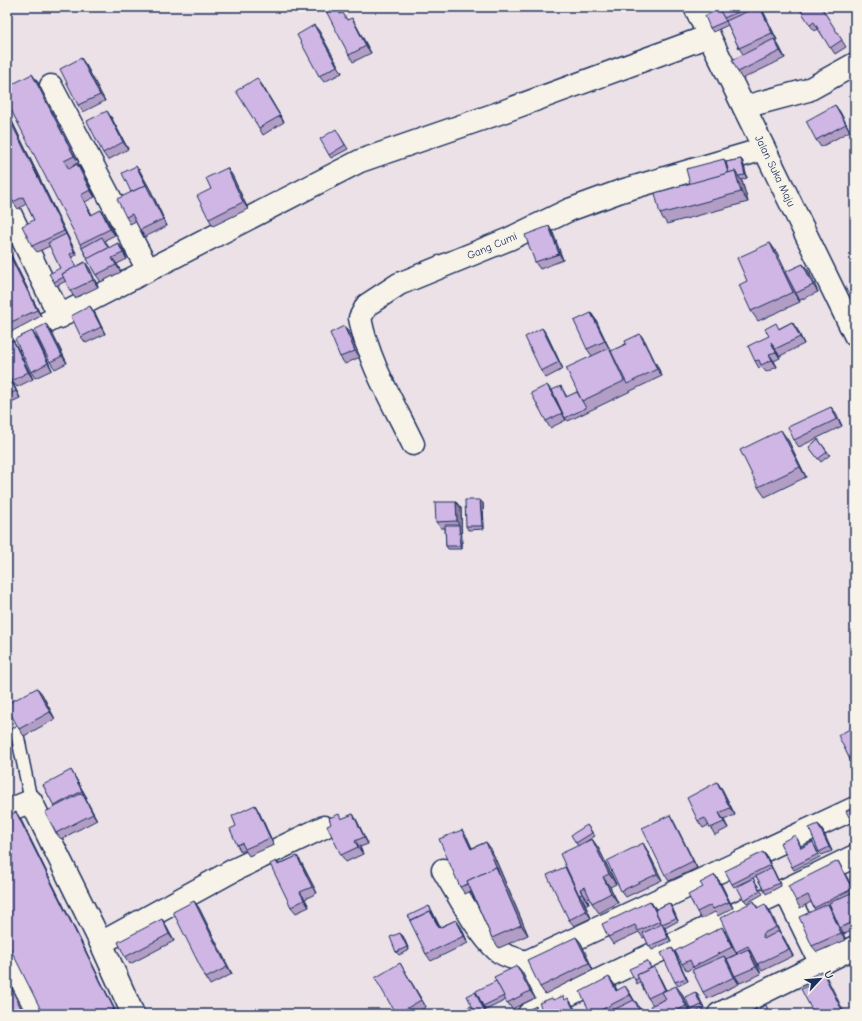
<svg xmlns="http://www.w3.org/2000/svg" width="862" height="1021" font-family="'Comic Neue',sans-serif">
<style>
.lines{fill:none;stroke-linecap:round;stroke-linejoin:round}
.service-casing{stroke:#1b2f5e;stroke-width:15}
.minor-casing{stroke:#1b2f5e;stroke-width:25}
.tertiary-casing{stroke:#1b2f5e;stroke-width:25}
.service{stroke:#f7f3e8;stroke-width:12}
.minor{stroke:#f7f3e8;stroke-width:22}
.tertiary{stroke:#f7f3e8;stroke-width:22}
.wall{fill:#b29dc4;stroke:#1b2f5e}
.shaded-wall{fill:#917fa0;stroke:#1b2f5e}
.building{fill:#cfb6e4;stroke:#1b2f5e}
.labels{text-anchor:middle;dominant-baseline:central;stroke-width:3;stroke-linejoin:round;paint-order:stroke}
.street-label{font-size:11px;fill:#1b2f5e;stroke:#f7f3e8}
</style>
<rect width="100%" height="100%" fill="#ebe1e7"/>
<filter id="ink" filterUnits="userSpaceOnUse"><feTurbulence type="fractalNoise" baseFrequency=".025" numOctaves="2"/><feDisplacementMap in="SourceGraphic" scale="8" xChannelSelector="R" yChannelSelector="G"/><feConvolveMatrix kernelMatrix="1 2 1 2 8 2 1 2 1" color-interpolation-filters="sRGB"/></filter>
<g filter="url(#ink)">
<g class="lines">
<defs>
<polyline id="service" points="17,733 31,801"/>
<g id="minor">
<polyline points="51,86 148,270"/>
<polyline points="744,107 808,90 855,64"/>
<polyline points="7,207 60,317"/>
<polyline points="7,343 360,161 502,112 709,36"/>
<path d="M413,444C394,404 368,362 360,318L367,305L399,284L509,239L569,210L621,191L764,149"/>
<polyline points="7,811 31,801 101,943 133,1014"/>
<path d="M443,870C457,892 478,934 497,950C505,957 517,959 526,962L855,808"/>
<polyline points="785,890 821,964"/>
<polyline points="101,943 234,870 324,827"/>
<polyline points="7,957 34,1014"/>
<polyline points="526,962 548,1005"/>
<polyline points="529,1014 855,856"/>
<polyline points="719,1014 855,947"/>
</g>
<polyline id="tertiary" points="695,7 855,335"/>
</defs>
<!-- service casing -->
<use href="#service" class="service-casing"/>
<!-- minor casing -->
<use href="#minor" class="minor-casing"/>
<!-- tertiary casing -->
<use href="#tertiary" class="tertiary-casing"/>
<!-- service -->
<use href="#service" class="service"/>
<!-- minor -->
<use href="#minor" class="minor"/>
<!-- tertiary -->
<use href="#tertiary" class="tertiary"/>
</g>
<!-- wall -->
<g class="wall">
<polygon points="718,7 764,7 765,9 762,10 764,13 777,40 775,40 779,46 785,58 742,79 738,72 743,54 739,48 728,25 713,32 710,28 719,9"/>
<polygon points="821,7 846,47 835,54 818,29 815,31 810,25"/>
<polygon points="341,14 348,20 356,25 371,53 353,62 349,55"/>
<polygon points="314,25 319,31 342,73 324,82 319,76"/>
<polygon points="86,65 105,101 83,112 78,105"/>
<polygon points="37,81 79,162 69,168 69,169 77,164 82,171 95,197 85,202 92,215 101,210 105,217 115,235 105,240 109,248 118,243 123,250 127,259 117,264 121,272 101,282 96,275 82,248 80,244"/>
<polygon points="262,85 284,122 263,135 259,128"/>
<polygon points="835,105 840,112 850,131 821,147 816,140"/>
<polygon points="7,111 77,255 72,257 76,267 85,262 90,269 98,287 75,298 70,291 66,281 56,286 54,282 60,268 50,246 37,252 32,246 34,220 26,204 18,209 13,202 12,172 7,162"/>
<polygon points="111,117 128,149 108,160 103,153"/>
<polygon points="338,133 348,149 331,158 329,155"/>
<polygon points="724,159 726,162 741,159 743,162 747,178 741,180 742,181 748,202 667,224 660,214 690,184"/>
<polygon points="227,168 232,175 248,209 213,226 209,219 211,189"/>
<polygon points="139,169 151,191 167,226 145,237 140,230 136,221 130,224 126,217 131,192"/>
<polygon points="553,233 563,260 540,269 535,262"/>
<polygon points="770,243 777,253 786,272 803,264 808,270 818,292 800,300 796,294 800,302 758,321 751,311 747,281"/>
<polygon points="7,247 41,316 7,334"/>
<polygon points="95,313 105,334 86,343 81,337"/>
<polygon points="591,313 596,320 609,348 611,351 626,344 640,334 645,341 662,376 568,421 565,418 561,386 567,397 577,392 592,356 587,349"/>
<polygon points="792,322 797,329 804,344 780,356 777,352 780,358 774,361 777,367 766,372 762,367 759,368 755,361 769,336 780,328"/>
<polygon points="344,326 349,333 360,357 345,364 340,357"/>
<polygon points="542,328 547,335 563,369 546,378 541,371"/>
<polygon points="51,331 67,363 55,369 50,362"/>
<polygon points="37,338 52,370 35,378 31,372"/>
<polygon points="13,340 17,347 33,379 17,387 12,381 20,398 7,404 7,343"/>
<polygon points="552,391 566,420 550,428 546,421"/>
<polygon points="831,407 836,413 842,426 799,447 794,440"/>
<polygon points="818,439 830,455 821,462 809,447"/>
<polygon points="788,440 806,477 765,497 758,487"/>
<polygon points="456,502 461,508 462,549 448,549 446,546 445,528 441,528 436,522"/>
<polygon points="483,503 484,529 468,530 466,526"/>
<polygon points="37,688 42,694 55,719 24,736 19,729"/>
<polygon points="75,777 87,798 86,799 97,820 61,839 56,833 55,807 43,785"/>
<polygon points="717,782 722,789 735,815 724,820 728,828 715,835 709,825 703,828 698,821"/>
<polygon points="255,805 259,812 274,845 249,856 245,850 241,852 237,845 236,826"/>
<polygon points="353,814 357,821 368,844 360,847 363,854 346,862 341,855 342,819"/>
<polygon points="670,815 674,822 697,868 669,881 665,875"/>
<polygon points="20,818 117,1014 43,1014"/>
<polygon points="818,824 821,827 832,851 822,855 819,852"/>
<polygon points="587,825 595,836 584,843 592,839 599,849 616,884 610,887 618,903 599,913 592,903 590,898 587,899 589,904 586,905 582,898 591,918 574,926 569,920 565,867 567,870 578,846 576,843"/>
<polygon points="467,837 472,848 486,842 491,849 528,935 499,948 492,938 471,891 465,894 460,887"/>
<polygon points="797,838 802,848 815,846 820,857 794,870 792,867"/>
<polygon points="643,843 647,850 662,880 626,897 621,891"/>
<polygon points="763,852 766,855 781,886 766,894 756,876 753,878 763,894 747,903 744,900 751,879 734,887 732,884"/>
<polygon points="297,856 301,862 317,893 305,899 309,907 296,913 291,907 276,861 279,864"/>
<polygon points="842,868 854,890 855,890 855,897 854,897 855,899 855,930 844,934 841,930 846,940 817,952 812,946 815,910 811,902 800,908 796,901"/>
<polygon points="715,875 720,882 733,908 718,916 715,912 701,919 697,912 703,887"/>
<polygon points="194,901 199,908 232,974 210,985 206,978"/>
<polygon points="650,901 656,909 669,903 672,907 678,921 665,928 671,941 652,950 649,946 645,937 643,938 639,932 613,944 608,937"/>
<polygon points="754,901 758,908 770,911 779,931 784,938 793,956 762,971 755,959 761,974 740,983 735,976 738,954 736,952"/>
<polygon points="431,909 440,927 456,920 461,927 468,943 431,961 426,954 411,920"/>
<polygon points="162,919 166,926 174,941 130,964 125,957"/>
<polygon points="722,927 726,934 737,954 726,959 729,963 739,984 707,999 703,992 695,969 693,967 687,971 682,964"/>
<polygon points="400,933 403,936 409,950 399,955 396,952"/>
<polygon points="576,937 581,943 593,970 545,994 540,987"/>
<polygon points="672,948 674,951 688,981 678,986 675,982"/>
<polygon points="649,964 651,968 654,967 658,974 666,990 681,992 691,1013 689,1014 654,1014 666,999 653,1005 648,998 640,982 637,984 635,980"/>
<polygon points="517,966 522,972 535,998 512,1009 506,1000 486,1010 483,1006 496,981"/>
<polygon points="404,970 426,1007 414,1014 396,1014"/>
<polygon points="609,977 614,984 617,990 630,993 634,1000 637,1003 642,1014 591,1014"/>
<polygon points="698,995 704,1008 694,1013 691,1010"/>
</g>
<!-- shaded-wall -->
<g class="shaded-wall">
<polygon points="760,7 764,13 777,40 772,33"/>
<polygon points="352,18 356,25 371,53 366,46"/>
<polygon points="314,25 319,31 342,73 337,66"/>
<polygon points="774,39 779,46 785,58 780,51"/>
<polygon points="81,58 86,65 105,101 100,95"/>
<polygon points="32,74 37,81 79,162 74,156"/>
<polygon points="257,78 262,85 284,122 280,116"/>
<polygon points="835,105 840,112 850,131 846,124"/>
<polygon points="7,111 68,237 64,231 7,114"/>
<polygon points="107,111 111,117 128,149 123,142"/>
<polygon points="724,159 728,166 730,178 728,175"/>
<polygon points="741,159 743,162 747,178 745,175"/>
<polygon points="77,164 82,171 95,197 90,190"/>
<polygon points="136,166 151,191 167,226 163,219"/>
<polygon points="227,168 232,175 248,209 243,202"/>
<polygon points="735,171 742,181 748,202 741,192"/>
<polygon points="81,195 85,202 96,222 91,215"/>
<polygon points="101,210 105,217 115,235 110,229"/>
<polygon points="549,226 553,233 563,260 559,254"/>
<polygon points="66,234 68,237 77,255 74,252"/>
<polygon points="118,243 123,250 127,259 123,253"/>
<polygon points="770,243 777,253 800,302 793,292"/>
<polygon points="7,247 41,316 37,310 7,250"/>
<polygon points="112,258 117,264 121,272 116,265"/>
<polygon points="85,262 90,269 98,287 93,280"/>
<polygon points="803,264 808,270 818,292 813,285"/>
<polygon points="90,306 95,313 105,334 101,327"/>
<polygon points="591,313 596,320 609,348 605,341"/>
<polygon points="792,322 797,329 804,344 800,337"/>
<polygon points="46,324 51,331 67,363 62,356"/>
<polygon points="344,326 349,333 360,357 355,351"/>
<polygon points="542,328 547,335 563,369 559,362"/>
<polygon points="32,331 37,338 52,370 48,363"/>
<polygon points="640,334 645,341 662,376 657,369"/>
<polygon points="13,340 17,347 33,379 28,372"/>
<polygon points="771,342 777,352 780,358 776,352"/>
<polygon points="769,354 774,361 777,367 772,360"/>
<polygon points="7,371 20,398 16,391 7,373"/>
<polygon points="547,385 552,391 566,420 562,413"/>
<polygon points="831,407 836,413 842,426 837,419"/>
<polygon points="781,430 788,440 806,477 800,467"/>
<polygon points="480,500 483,503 484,529 482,526"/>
<polygon points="456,502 461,508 462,549 460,546 459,525 457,521"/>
<polygon points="37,688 42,694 55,719 50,712"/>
<polygon points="71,770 87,798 82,791"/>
<polygon points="717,782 722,789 735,815 730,808"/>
<polygon points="82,793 86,800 97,820 93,814"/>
<polygon points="255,805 259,812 274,845 270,838"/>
<polygon points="16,812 20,818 117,1014 114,1009"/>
<polygon points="719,813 724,820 728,828 724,822"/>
<polygon points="353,814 357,821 368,844 364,837"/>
<polygon points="670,815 674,822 697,868 693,861"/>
<polygon points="818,824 821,827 832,851 829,847"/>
<polygon points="462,830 467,837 475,856 471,849"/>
<polygon points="592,839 599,849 616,884 609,874"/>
<polygon points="355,841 360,847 363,854 358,847"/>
<polygon points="486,842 491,849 528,935 521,925 496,867"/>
<polygon points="643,843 647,850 662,880 657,874"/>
<polygon points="763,852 766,855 772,868 770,865"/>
<polygon points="297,856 301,862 317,893 312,887"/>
<polygon points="838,861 842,868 855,894 852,889"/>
<polygon points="565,867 570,873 579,895 582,898 591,918 586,911"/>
<polygon points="772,868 774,871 781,886 779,883"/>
<polygon points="715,875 720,882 733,908 729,902"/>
<polygon points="603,877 610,887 618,903 611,893"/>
<polygon points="580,889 587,899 589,904 582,894"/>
<polygon points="300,892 305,899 309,907 304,900"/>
<polygon points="194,901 199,908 232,974 227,967"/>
<polygon points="650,901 655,908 663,924 662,924 665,928 671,941 660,921"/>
<polygon points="669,903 672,907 678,921 676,918"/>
<polygon points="765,904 770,911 781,934 776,927"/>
<polygon points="828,904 833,911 846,940 841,933"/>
<polygon points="429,906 431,909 443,935 439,928"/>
<polygon points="162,919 166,926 174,941 169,934"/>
<polygon points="456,920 461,927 468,943 464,936"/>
<polygon points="722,927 726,934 737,954 732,947"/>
<polygon points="779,931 784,938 793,956 789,949"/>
<polygon points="400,933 403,936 409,950 407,947"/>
<polygon points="576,937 581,943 593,970 589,963"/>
<polygon points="672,948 674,951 688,981 686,978"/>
<polygon points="748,949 753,956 761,974 756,967"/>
<polygon points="724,956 729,963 739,984 734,977"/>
<polygon points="400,963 404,970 426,1007 421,1000"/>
<polygon points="517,966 522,972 535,998 530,991"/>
<polygon points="654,967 658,974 669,997 665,990"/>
<polygon points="822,971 827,978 845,1014 844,1014 843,1012"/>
<polygon points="7,977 26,1014 24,1014 7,980"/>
<polygon points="609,977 614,984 620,997 616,991"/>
<polygon points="625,986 630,993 635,1002 630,995"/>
<polygon points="676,986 681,992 691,1013 686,1006"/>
<polygon points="475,992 477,995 487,1014 486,1014"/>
<polygon points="695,992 698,995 704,1008 701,1005"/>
<polygon points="568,998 573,1005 577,1014 576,1014"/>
</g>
<!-- building -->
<g class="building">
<polygon points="333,7 337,7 340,14 343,13 347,20 352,18 366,46 349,55 326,11"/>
<polygon points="718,7 749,7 724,18"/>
<polygon points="757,7 760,7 772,33 739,48 726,21"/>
<polygon points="800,7 821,7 842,40 830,48 814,22 810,25 799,8"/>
<polygon points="719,9 724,18 726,21 710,28 705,16"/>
<polygon points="314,25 337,66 319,76 297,35"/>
<polygon points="774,39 780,51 738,72 732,60"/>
<polygon points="81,58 100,95 78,105 60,69"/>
<polygon points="32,74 74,156 64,161 69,169 77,164 90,190 81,195 91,215 101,210 110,229 80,244 7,102 7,87"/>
<polygon points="257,78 280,116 259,128 236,91"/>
<polygon points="835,105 846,124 816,140 806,121"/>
<polygon points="107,111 123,142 103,153 87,121"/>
<polygon points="7,114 64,231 32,246 22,226 34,220 23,197 13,202 7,190 7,174 12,172 7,162"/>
<polygon points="336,129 345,145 329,155 320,139"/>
<polygon points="724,159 728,173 690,184 686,169"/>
<polygon points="741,159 745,175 738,176 735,171 729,173 726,162"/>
<polygon points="136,166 146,185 131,192 122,173"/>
<polygon points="227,168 243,202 209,219 197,196 211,189 206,178"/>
<polygon points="735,171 741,192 660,214 655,193"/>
<polygon points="146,185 163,219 140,230 132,214 126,217 117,199"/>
<polygon points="549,226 559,254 535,262 525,235"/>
<polygon points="66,234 74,252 70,254 76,267 62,274 64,277 54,282 49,274 60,268 48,243"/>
<polygon points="102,237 108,248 88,259 82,248"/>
<polygon points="118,243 123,253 112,258 116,265 96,275 87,259"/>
<polygon points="770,243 793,292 751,311 739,285 747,281 737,258"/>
<polygon points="7,250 37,310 7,324"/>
<polygon points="85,262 93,280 70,291 62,274"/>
<polygon points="803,264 813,285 796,293 785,272"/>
<polygon points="90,306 101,327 81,337 71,316"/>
<polygon points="591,313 605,341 587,349 574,321"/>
<polygon points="792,322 800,337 775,349 771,342 776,352 769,354 772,360 761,365 759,360 755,361 748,346 769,336 765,329 776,323 779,329"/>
<polygon points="46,324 62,356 50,362 34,330"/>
<polygon points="344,326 355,351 340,357 330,333"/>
<polygon points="542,328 559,362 541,371 525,337"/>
<polygon points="32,331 48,363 31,372 15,339"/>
<polygon points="640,334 657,369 627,384 611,351 626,344 625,341"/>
<polygon points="13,340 28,372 12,381 7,371 7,343"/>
<polygon points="609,348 624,381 582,401 566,368"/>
<polygon points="7,373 16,391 7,395"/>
<polygon points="547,385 562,413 546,421 531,393"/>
<polygon points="561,386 566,397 577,392 582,401 586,408 565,418 552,390"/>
<polygon points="831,407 837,419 794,440 788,427"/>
<polygon points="781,430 800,467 758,487 740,450"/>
<polygon points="818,439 827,452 818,459 809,447"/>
<polygon points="465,500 480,500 482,526 466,526"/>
<polygon points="435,502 456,502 457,521 436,522"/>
<polygon points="445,525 459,525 460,546 446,546"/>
<polygon points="37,688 50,712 19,729 7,707 7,704"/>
<polygon points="852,728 855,735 855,770 838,735"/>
<polygon points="71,770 82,791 54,806 43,785"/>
<polygon points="717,782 730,808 719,813 724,822 710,828 705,818 698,821 687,798"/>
<polygon points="82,793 93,814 56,833 45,812"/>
<polygon points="255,805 270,838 245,849 242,843 237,845 230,829 236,826 232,816"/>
<polygon points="855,807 855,829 846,811"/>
<polygon points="16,812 114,1009 103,1014 43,1014 7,942 7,816"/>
<polygon points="339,814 341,819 353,814 364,837 355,841 358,847 341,855 327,826 331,824 329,818"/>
<polygon points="670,815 693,861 665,875 642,828"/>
<polygon points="818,824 829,847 819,852 809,828"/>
<polygon points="587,825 592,833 576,843 571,835"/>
<polygon points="462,830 471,849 486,842 498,871 496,867 467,881 468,884 460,887 439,839"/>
<polygon points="795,835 801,848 813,842 818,854 792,867 780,843"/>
<polygon points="592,839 609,874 603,877 611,893 592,903 585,887 580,889 582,894 579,895 560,854"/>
<polygon points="643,843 657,874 621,891 607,861"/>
<polygon points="763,852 770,865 732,884 725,871"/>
<polygon points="297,856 312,887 300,892 304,900 291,907 270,864 276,861 278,865"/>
<polygon points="855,860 855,870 851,862"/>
<polygon points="838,861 852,889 814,908 808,895 796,901 788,886"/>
<polygon points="496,867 521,925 492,938 467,881"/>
<polygon points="565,867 586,911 569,920 547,875"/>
<polygon points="772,868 779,883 764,890 756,876"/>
<polygon points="715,875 729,902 713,909 711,905 697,912 688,895 703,887 700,883"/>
<polygon points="855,876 855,886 853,886 850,878"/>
<polygon points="753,878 760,891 744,900 737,887"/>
<polygon points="851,893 855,902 855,921 840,928 829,903"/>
<polygon points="194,901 227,967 206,978 173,912"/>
<polygon points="650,901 660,921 638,931 635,925 608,937 602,924"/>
<polygon points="754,901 757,908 765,904 776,927 762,934 764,939 779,931 789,949 757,964 748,946 736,952 720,918"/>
<polygon points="669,903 676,918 662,924 655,910"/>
<polygon points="828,904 841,933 812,946 799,917"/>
<polygon points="429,906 433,914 430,911 411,920 408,916"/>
<polygon points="430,911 439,928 456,920 464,936 426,954 410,921"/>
<polygon points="162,919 169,934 125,957 118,942"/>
<polygon points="662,924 668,938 649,946 643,933"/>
<polygon points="722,927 732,947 693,967 690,960 682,964 675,951"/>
<polygon points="400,933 407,947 396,952 390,937"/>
<polygon points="576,937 589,963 540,987 527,960"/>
<polygon points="672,948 686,978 675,982 661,953"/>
<polygon points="748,949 756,967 735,976 727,959"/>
<polygon points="724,956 734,977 703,992 692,970"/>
<polygon points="647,961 651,968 637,975 639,978 635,980 629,969"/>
<polygon points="400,963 421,1000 397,1014 396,1014 375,978"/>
<polygon points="517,966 530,991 507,1003 494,977"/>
<polygon points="654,967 665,990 648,998 637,975"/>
<polygon points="822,971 843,1012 839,1014 814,1014 801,989 812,984 808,978"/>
<polygon points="609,977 616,991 625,986 630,995 593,1014 591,1014 580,992"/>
<polygon points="7,980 24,1014 7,1014"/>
<polygon points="496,981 504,996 483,1006 476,991"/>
<polygon points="676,986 686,1006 670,1014 654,1014 650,1006 666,999 662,992"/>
<polygon points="475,992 486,1014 476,1014 467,996"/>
<polygon points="695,992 701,1005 691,1010 685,997"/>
<polygon points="563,996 565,1000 568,998 576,1014 544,1014 539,1003 552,998 553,1000"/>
<polygon points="634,1000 640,1011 635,1014 610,1014 609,1012"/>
<polygon points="766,1005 769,1012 764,1014 756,1014 754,1011"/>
<polygon points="471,1006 475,1014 460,1014 459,1012"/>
<polygon points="536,1006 540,1014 520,1014"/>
<polygon points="606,1010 608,1014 597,1014"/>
<polygon points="774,1010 776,1014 764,1014"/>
</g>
</g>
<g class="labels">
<!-- street labels -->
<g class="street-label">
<text transform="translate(775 171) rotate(64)">Jalan Suka Maju</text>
<text transform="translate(492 246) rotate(-23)">Gang Cumi</text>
</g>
</g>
<!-- margin -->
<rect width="862" height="1021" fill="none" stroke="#f7f3e8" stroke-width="24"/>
<rect x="12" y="12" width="838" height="997" fill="none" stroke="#1b2f5e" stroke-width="1.5" filter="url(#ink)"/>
<!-- north arrow -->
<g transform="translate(820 979) rotate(64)" stroke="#f7f3e8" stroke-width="3" paint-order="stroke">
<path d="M0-3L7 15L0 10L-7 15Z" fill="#1b2f5e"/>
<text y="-6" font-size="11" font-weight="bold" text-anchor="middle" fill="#1b2f5e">U</text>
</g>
</svg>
